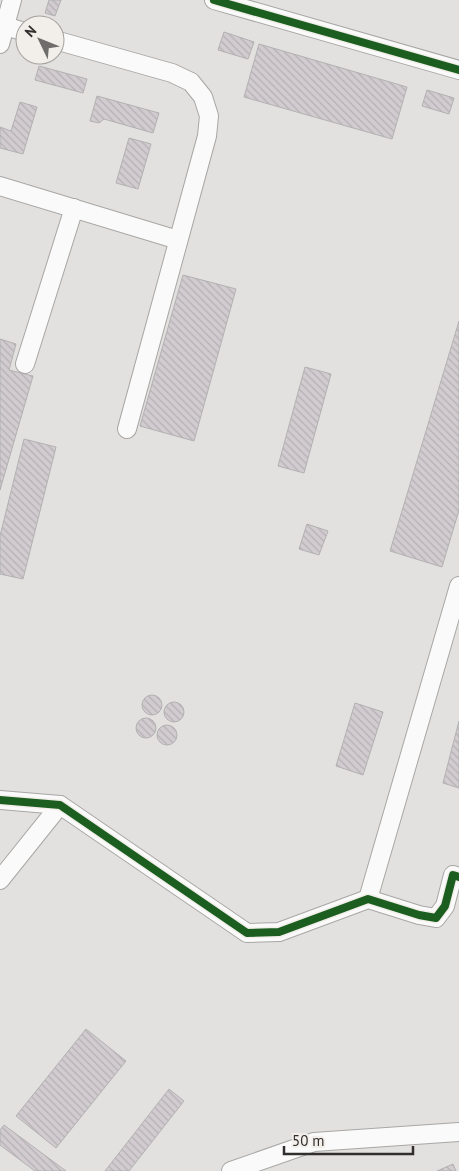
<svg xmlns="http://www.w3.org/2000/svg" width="459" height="1171" font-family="'PT Sans',sans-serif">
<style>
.building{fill:url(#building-back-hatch);stroke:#b2b1b1}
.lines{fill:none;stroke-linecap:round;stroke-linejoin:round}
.minor-casing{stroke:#a8a7a5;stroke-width:20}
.minor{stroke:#fbfafa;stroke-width:18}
.cycleway-casing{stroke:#f2eeea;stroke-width:11}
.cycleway{stroke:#1b5e20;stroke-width:8}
</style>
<defs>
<pattern id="building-back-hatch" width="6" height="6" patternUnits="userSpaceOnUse" patternTransform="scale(1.25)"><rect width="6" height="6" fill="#d2ccd1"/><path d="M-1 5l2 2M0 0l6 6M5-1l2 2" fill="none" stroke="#b5b0b4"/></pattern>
</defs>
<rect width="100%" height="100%" fill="#e3e1df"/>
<!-- building -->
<g class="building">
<polygon points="49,0 61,0 55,16 45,13"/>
<polygon points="224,32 254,42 248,59 218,50"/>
<polygon points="259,44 407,87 392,139 244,97"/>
<polygon points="39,66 87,79 83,93 35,80"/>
<polygon points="427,90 454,98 449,114 422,106"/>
<polygon points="97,96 159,113 153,133 104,119 99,123 90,121"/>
<polygon points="20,102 37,107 23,154 0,148 0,127 11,131"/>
<polygon points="129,138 151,144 138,189 116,183"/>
<polygon points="183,275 236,289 194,441 140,426"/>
<polygon points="459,321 459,510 442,567 390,551"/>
<polygon points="0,339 16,344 9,370 33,376 0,490"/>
<polygon points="305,367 331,374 304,473 278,466"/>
<polygon points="24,439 56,447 23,579 0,574 0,536"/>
<polygon points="307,524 328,531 319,555 299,549"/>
<circle cx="152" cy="705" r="10"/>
<circle cx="174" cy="712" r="10"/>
<polygon points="355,703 383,712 363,775 336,766"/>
<circle cx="146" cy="728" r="10"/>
<polygon points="459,721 459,788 443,783"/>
<circle cx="167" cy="735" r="10"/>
<polygon points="86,1029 126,1061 56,1148 16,1116"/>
<polygon points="169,1089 184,1101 129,1171 105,1171"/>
<polygon points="4,1125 66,1171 35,1171 0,1145 0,1130"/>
<polygon points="453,1164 456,1171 437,1171"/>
</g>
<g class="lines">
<defs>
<g id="minor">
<polyline points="214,0 459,70"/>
<polyline points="5,26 25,32"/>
<polyline points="55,40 172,73 191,82 203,97 209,116 207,136 127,429"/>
<polyline points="0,44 12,0"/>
<polyline points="0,186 178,240"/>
<polyline points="25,364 74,208"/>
<polyline points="0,800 60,805 247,933 279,932 368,899 419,915 436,918 445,906 453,875 459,877"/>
<polyline points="0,880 60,805"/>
<polyline points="368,899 459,586"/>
<polyline points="231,1171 314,1142 459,1132"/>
</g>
</defs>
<!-- minor casing -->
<use href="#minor" class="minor-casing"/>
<!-- minor -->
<use href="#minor" class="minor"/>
<defs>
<g id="cycleway">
<polyline points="214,0 459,70"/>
<polyline points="0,800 60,805 247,933 279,932 368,899 419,915 436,918 445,906 453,875 459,877"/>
</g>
</defs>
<!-- cycleway casing -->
<use href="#cycleway" class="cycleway-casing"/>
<!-- cycleway -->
<use href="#cycleway" class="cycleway"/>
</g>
<!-- north arrow -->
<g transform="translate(40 40) rotate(313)"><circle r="24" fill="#f2eeea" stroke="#a5a29e"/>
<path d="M0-4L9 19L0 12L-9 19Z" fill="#6f6d6b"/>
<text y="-8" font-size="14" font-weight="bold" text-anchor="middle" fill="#312f2d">N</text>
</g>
<!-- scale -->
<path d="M284 1146v8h129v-8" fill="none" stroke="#312f2d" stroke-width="2.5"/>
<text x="292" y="1146" font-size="15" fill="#312f2d" stroke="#f2eeea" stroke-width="4" paint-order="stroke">50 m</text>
</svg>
